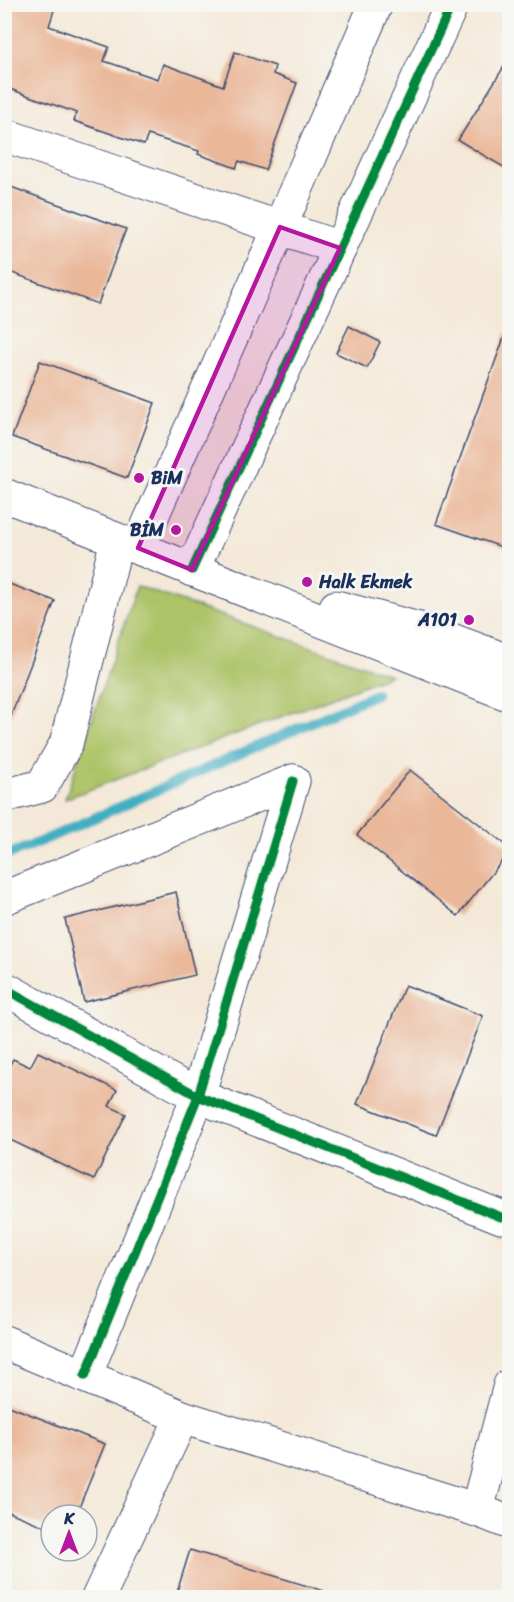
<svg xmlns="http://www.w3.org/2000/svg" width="514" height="1602" font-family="Sriracha,sans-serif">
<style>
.green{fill:#adc368;stroke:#647963;stroke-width:1.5}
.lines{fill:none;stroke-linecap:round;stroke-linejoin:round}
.stream{stroke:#43aec2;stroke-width:10}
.building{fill:#eab799}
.street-casing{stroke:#3c4b70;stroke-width:35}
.secondary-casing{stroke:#3c4b70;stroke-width:35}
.street{stroke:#fff;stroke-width:33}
.secondary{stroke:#fff;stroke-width:33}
.cycleway-casing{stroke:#f6f6f2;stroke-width:13}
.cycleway{stroke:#00873e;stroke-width:9}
.marked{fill:#b5179e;fill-opacity:0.2;stroke:#b5179e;stroke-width:4.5;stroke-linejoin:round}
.poi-dot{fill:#b5179e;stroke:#f6f6f2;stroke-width:2}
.labels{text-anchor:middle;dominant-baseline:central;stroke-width:6;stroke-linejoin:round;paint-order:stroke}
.poi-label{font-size:18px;font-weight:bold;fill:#1b2f5e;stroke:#f6f6f2;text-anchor:start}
</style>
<rect width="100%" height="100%" fill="#f6f6f2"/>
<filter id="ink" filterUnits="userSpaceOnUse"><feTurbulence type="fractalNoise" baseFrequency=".0167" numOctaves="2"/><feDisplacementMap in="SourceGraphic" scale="12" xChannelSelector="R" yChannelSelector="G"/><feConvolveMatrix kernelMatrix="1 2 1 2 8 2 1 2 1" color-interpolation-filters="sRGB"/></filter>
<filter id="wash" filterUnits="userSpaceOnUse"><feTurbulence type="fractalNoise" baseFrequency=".008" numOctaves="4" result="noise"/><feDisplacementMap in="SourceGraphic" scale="24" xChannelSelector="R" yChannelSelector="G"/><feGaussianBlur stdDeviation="1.35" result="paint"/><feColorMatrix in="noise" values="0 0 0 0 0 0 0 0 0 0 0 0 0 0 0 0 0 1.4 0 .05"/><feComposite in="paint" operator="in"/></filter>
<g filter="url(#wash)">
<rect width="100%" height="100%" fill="#f4e9d8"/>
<!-- green -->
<polygon class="green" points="137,586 391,675 65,799"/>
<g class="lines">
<!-- stream -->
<polyline class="stream" points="4,856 28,847 376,694"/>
</g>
<g id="blocks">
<!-- building -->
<g class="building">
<polygon points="4,4 56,4 49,26 109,47 104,61 158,79 163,64 223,86 235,52 275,66 273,74 297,83 265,170 239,161 236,168 198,154 199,151 148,135 144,145 74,121 77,113 4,87"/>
<polygon points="510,57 510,171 458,140"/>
<polygon points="11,187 126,229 98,304 4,270 4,205"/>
<polygon points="349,326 380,342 367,368 336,353"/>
<polygon points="506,332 510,333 510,550 436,524"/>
<polygon points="40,361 155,403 127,478 12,437"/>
<polygon points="4,582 55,601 7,726 4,725"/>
<polygon points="410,770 510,848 510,851 458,916 357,835"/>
<polygon points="176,892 195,975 84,1002 65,919"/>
<polygon points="405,985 483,1016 436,1135 357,1104"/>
<polygon points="38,1052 117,1090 109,1106 126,1114 94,1180 4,1137 4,1077 13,1059 30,1067"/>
<polygon points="4,1404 105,1444 76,1515 51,1515 51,1529 4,1510"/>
<polygon points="190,1550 324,1591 323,1598 175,1598"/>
</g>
</g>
</g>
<g filter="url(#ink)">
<use href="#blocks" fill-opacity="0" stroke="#3c4b70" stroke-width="1.5"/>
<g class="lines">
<defs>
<g id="street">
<polyline points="4,135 340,248"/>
<polyline points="138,548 280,227 376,4"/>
<polyline points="192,570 452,4"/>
<polyline points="4,796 42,786 66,744 117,540"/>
<polyline points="4,898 293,781"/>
<polyline points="4,988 198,1096 293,781"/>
<polyline points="4,1342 182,1417"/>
<polyline points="85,1376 198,1096 501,1217"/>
<polyline points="477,1510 510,1385"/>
<polyline points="98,1598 182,1417 477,1510 510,1523"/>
</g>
<g id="secondary">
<polyline points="4,495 510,695"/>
<polyline points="336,607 430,632 510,662"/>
</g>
</defs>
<!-- street casing -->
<use href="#street" class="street-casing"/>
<!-- secondary casing -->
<use href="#secondary" class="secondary-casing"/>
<!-- street -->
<use href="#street" class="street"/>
<!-- secondary -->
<use href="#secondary" class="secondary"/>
<defs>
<g id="cycleway">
<polyline points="192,570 452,4"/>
<polyline points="4,988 198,1096 293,781"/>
<polyline points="85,1376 198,1096 501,1217"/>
</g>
</defs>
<!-- cycleway casing -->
<use href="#cycleway" class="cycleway-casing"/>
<!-- cycleway -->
<use href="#cycleway" class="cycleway"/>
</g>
</g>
<!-- marked area -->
<path class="marked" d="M280,227L340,248L192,570L138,548Z"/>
<!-- markers -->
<g class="poi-dot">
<circle cx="139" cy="478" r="6"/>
<circle cx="176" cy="530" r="6"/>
<circle cx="307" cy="582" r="6"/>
<circle cx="469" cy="620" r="6"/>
</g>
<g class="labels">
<!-- poi labels -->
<g class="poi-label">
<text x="151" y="478">BiM</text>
<text x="164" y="530" text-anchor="end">BİM</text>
<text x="319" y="582">Halk Ekmek</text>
<text x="457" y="620" text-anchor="end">A101</text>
</g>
</g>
<!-- margin -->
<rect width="514" height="1602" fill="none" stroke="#f6f6f2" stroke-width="24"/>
<!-- north arrow -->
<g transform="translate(69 1533)"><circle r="28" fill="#f6f6f2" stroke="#9ea6b7" stroke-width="1.5"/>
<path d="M0-4.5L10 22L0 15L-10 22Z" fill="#b5179e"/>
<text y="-9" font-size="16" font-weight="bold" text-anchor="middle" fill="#1b2f5e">K</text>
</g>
</svg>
